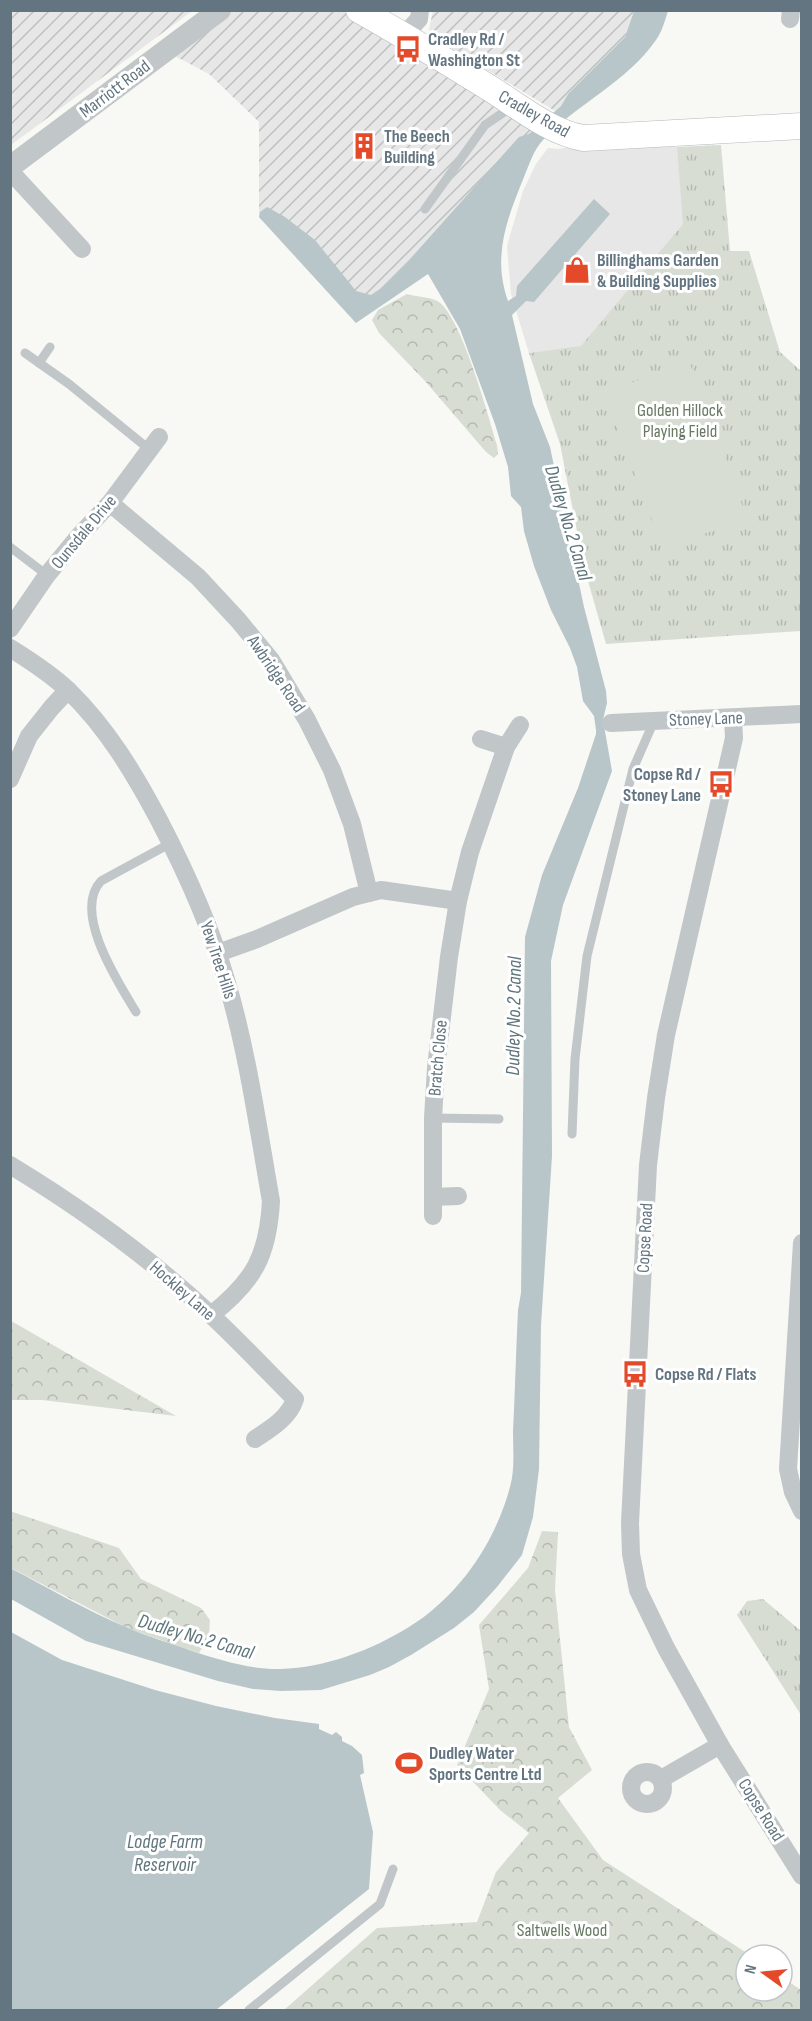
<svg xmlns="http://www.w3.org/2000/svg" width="812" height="2021" font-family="'Sofia Sans Condensed',sans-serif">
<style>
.built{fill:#e6e7e6}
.industrial{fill:url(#industrial-furrows)}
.grass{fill:url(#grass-tufts)}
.forest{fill:url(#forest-crowns)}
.pitch{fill:#d8ddd4}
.water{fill:#b8c6c9}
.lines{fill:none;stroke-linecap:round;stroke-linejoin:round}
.secondary-casing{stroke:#b4babe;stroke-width:27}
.service{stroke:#c1c6c9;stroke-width:9}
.minor{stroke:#c1c6c9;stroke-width:18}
.tertiary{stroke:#c1c6c9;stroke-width:22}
.secondary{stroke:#fff;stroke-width:26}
.labels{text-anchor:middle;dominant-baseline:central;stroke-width:6;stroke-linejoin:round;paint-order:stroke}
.poi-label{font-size:18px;font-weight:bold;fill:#637580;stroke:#fff;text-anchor:start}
.street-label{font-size:18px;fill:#637580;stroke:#fff}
.park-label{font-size:18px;fill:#677962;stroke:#fff}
.water-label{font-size:20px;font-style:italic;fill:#5e757b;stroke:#fff}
</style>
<defs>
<pattern id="industrial-furrows" width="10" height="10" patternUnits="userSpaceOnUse" patternTransform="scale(1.5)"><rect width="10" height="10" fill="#e6e7e6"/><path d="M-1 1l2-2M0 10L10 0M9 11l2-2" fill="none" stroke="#bec0c0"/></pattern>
<pattern id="grass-tufts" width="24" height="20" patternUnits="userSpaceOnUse" patternTransform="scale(1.5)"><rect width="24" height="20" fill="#d8ddd4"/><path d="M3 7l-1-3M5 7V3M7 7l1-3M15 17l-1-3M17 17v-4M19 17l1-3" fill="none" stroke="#b3b8b1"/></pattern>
<pattern id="forest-crowns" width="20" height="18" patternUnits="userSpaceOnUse" patternTransform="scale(1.5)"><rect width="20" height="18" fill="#d8ddd4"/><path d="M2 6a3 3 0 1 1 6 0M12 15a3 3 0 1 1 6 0" fill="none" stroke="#b3b8b1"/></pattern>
</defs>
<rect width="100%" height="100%" fill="#f8f8f5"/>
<!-- built -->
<polygon class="built" points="570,147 677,147 684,224 581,347 529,353 511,294 507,246 523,191 536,164 548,148 558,149"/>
<!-- industrial -->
<g class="industrial">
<polygon points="11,10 192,10 192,11 11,145"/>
<polygon points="220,11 359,11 549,125 356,323 259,217 259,122 209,74 175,56"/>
<polygon points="433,11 634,11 625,37 568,94 561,106 555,111 428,34"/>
</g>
<!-- grass -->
<g class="grass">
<polygon points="721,145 730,251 749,251 780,352 801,371 801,631 606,644 584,567 560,444 529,353 581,346 683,224 677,147"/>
<polygon points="763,1599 801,1631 801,1715 737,1615 747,1601"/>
</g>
<!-- forest -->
<g class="forest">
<path d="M407,294C416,297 432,297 439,302C462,319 488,415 497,445L498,454L494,458L486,452L425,381L379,333L372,320L378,310Z"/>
<polygon points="11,1321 20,1326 176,1416 42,1400 11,1400"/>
<polygon points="10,1511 119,1548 141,1579 201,1608 210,1620 209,1636 199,1653 129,1629 11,1568"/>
<polygon points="542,1531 558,1532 555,1590 569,1727 592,1770 558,1798 603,1860 750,1955 746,1955 746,1991 782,1991 782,1977 801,1990 801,2010 284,2010 377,1928 477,1922 496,1872 529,1833 500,1810 457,1765 489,1689 479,1625 528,1568"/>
</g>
<!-- pitch -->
<polygon class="pitch" points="689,361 747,518 663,549 604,393"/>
<!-- water -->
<g class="water">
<path d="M634,11H668C665,20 662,32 656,40C626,83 578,103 543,140C534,149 529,165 524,177C507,219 492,256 508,301L516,296L517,286L594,199L610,214L534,302L526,301L512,315L533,404L550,447L584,607L606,691L607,703L603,720L612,771L563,905L551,961L552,1156L541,1325L539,1469L533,1517L522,1555L497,1587L474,1612L454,1628L411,1655L389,1667L370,1675L321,1690L281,1691L253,1689L218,1681L86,1641L11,1599L10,1568C49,1588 87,1611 128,1628C148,1637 171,1643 192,1651C220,1660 251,1670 281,1669C324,1668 372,1650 409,1627C459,1596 495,1543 510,1487C515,1470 513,1450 513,1432C515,1391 516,1351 518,1310L521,1293L525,937L542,875L578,788L596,734V730L594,716L583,701L577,667L570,648L551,610L534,566L524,531L521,507L511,496L508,467L495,424L460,329L428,274L356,323L259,217L260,212L267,207L285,217L315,240L356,291L371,295L380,289L411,258L519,137L529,134L561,106L568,94L625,37Z"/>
<polygon points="11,1632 62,1660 155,1690 216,1706 275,1718 319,1724 319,1729 332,1735 336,1732 342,1737 342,1741 352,1746 362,1755 364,1773 360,1775 373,1832 369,1889 216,2010 11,2010"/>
</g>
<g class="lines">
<defs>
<path id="secondary" d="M359,10C404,35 447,62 491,89C518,106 553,134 584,138L802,126"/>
</defs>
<!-- secondary casing -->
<use href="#secondary" class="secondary-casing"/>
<!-- service -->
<g class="service">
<polyline points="425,209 485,125 513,106"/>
<polyline points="25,353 69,384 150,450"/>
<polyline points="39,363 50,347"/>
<polyline points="10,547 47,575"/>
<path d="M136,1012C118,982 72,912 101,881L171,843"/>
<polyline points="433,1118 499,1119"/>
<polyline points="572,1134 575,1059 587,956 633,769 654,721"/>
<polyline points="249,2010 380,1904 393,1869"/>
</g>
<!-- minor -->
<g class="minor">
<polyline points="790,19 791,10"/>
<polyline points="404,35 419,19 420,10"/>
<polyline points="10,171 82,249"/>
<polyline points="110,503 198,577 238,620 271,660 307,720 332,770 352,824 369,893"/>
<polyline points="10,629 47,575 79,536 110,503 159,437"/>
<path d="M10,648C31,661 51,674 69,691C107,728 134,773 159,820C186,872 211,927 227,983C248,1054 258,1128 271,1201C268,1256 254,1281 211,1315"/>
<polyline points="733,718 734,738 666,1035 656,1098 648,1165 630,1523 631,1554 638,1590 666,1648 720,1745 802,1876"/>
<polyline points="611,723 802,714"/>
<polyline points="481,739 506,747"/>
<polyline points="10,779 29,736 52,707 68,690"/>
<polyline points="218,953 257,939 353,897 381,890 458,901"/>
<path d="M10,1165C81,1208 150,1258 211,1315C240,1342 267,1371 295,1399C289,1418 270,1429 255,1439"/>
<polyline points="433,1197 458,1196"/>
<polyline points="433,1216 433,1118 436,1068 449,957 458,901 470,852 506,747 520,725"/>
<polyline points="802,1243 788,1469 793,1492 802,1511"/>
<circle cx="647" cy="1788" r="16"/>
<polyline points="661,1779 720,1745"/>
</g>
<!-- tertiary -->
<polyline class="tertiary" points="10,167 220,10"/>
<!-- secondary -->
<use href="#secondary" class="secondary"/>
</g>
<!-- icons -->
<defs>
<symbol id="bus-bare" viewBox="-9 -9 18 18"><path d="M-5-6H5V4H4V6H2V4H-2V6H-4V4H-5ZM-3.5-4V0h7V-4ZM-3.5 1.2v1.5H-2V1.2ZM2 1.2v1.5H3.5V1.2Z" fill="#e44929" stroke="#fff" stroke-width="2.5" paint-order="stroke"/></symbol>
<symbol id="building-bare" viewBox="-9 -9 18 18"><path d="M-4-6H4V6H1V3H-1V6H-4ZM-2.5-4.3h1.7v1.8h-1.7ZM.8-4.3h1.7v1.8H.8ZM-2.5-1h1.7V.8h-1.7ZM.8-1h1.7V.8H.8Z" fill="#e44929" stroke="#fff" stroke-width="2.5" paint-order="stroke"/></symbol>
<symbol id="shop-bare" viewBox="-9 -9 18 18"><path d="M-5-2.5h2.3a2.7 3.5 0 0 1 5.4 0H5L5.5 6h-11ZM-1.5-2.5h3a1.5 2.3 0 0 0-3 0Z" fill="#e44929" stroke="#fff" stroke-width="2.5" paint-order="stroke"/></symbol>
<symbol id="stadium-bare" viewBox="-9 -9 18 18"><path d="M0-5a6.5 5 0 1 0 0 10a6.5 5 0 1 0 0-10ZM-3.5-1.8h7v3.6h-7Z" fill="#e44929" stroke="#fff" stroke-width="2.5" paint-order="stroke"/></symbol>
</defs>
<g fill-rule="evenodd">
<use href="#bus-bare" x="389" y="30" width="38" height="38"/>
<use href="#building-bare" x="345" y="127" width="38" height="38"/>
<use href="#shop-bare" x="558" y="251" width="38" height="38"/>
<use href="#bus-bare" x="702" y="765" width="38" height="38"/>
<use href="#bus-bare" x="616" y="1355" width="38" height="38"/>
<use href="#stadium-bare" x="390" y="1744" width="38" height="38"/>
</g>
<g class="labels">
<!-- poi labels -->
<g class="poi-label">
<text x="428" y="39">Cradley Rd /<tspan x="428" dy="21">Washington St</tspan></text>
<text x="384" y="136">The Beech<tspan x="384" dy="21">Building</tspan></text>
<text x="597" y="260">Billinghams Garden<tspan x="597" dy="21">&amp; Building Supplies</tspan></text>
<text x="701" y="774" text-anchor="end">Copse Rd /<tspan x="701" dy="21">Stoney Lane</tspan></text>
<text x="655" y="1374">Copse Rd / Flats</text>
<text x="429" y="1753">Dudley Water<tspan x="429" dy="21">Sports Centre Ltd</tspan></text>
</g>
<!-- street labels -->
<g class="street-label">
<text transform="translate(115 89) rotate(-37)">Marriott Road</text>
<text transform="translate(534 114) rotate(29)">Cradley Road</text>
<text transform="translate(84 532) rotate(-50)">Ounsdale Drive</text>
<text transform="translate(276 674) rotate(56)">Awbridge Road</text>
<text transform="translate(706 719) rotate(-2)">Stoney Lane</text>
<text transform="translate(218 960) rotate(72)">Yew Tree Hills</text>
<text transform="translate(438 1058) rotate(-85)">Bratch Close</text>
<text transform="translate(645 1238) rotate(-87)">Copse Road</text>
<text transform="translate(182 1291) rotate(41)">Hockley Lane</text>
<text transform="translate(761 1810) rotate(58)">Copse Road</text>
</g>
<!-- park labels -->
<g class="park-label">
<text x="680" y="410">Golden Hillock<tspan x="680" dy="21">Playing Field</tspan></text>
<text x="562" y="1930">Saltwells Wood</text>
</g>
<!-- water labels -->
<g class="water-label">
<text transform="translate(568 523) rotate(73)">Dudley No.2 Canal</text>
<text transform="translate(514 1016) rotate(-89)">Dudley No.2 Canal</text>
<text transform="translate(196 1637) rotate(16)">Dudley No.2 Canal</text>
<text x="165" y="1842">Lodge Farm<tspan x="165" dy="23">Reservoir</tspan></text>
</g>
</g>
<!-- border -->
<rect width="812" height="2021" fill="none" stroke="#637580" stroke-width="24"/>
<!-- north arrow -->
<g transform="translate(764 1973) rotate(285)"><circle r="28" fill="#ffffff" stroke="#c1c8cc" stroke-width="1.5"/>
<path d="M0-4.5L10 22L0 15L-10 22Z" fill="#e44929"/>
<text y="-9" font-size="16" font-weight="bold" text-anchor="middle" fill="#637580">N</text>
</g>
</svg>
